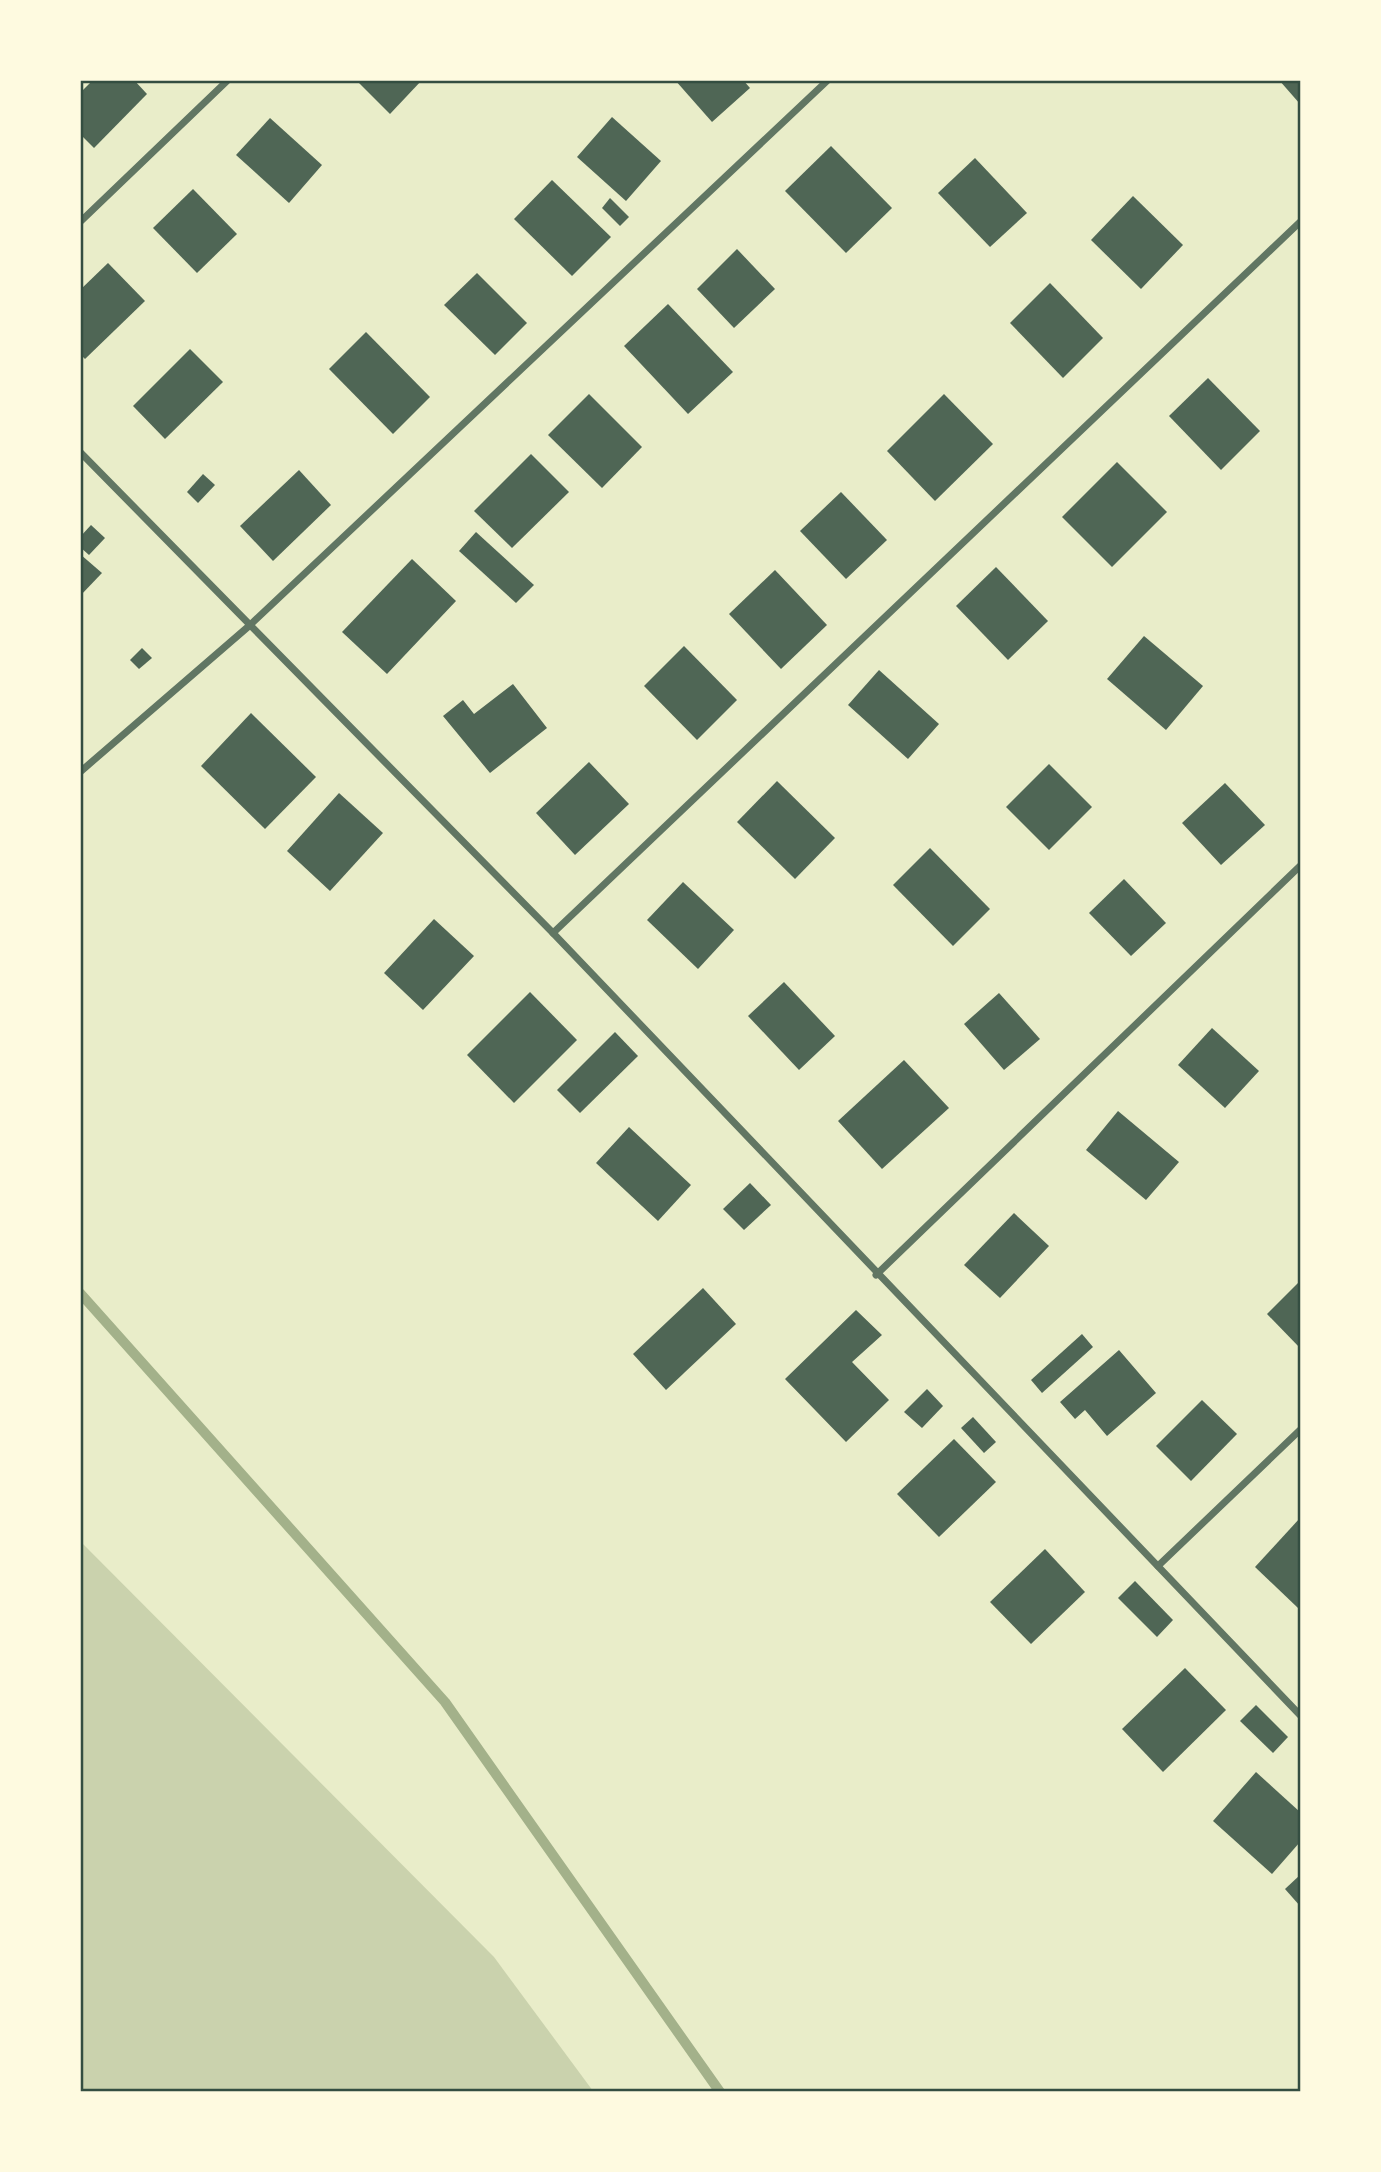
<svg xmlns="http://www.w3.org/2000/svg" width="1381" height="2172" font-family="'Exo 2',sans-serif">
<style>
.green{fill:#cad2ad}
.lines{fill:none;stroke-linecap:round;stroke-linejoin:round}
.stream{stroke:#a3b18a;stroke-width:10}
.building{fill:#4f6655}
.minor{stroke:#617663;stroke-width:7}
.neatline{fill:none;stroke:#344e41;stroke-width:2.5}
</style>
<rect width="100%" height="100%" fill="#e9edc9"/>
<!-- green -->
<polygon class="green" points="81,1542 494,1957 593,2091 81,2091"/>
<g class="lines">
<!-- stream -->
<polyline class="stream" points="80,1293 445,1702 720,2092"/>
</g>
<!-- building -->
<g class="building">
<polygon points="93,80 134,80 147,94 94,148 80,134 80,93"/>
<polygon points="356,80 422,80 390,114"/>
<polygon points="675,80 743,80 750,88 712,122"/>
<polygon points="1279,80 1300,80 1300,104"/>
<polygon points="612,117 661,161 626,201 577,157"/>
<polygon points="270,118 322,165 289,203 236,155"/>
<polygon points="831,146 892,208 846,253 785,191"/>
<polygon points="975,158 1027,213 990,247 938,193"/>
<polygon points="552,180 611,237 572,276 514,219"/>
<polygon points="193,189 237,234 197,273 153,228"/>
<polygon points="1133,196 1183,245 1141,289 1091,240"/>
<polygon points="610,198 629,217 620,226 602,208"/>
<polygon points="737,249 775,289 734,328 697,289"/>
<polygon points="108,263 145,301 85,359 80,354 80,290"/>
<polygon points="477,273 527,323 495,355 444,305"/>
<polygon points="1050,283 1103,338 1063,378 1010,323"/>
<polygon points="668,304 733,372 688,414 624,346"/>
<polygon points="366,332 430,397 393,434 329,369"/>
<polygon points="190,349 223,382 165,439 133,406"/>
<polygon points="1208,378 1260,431 1221,470 1169,416"/>
<polygon points="589,394 642,447 602,488 548,435"/>
<polygon points="944,394 993,444 935,501 887,451"/>
<polygon points="531,454 569,492 512,548 474,511"/>
<polygon points="1117,462 1167,512 1112,567 1062,517"/>
<polygon points="299,470 331,505 273,561 240,526"/>
<polygon points="203,474 215,485 198,503 187,492"/>
<polygon points="841,492 887,540 846,579 800,531"/>
<polygon points="91,525 105,538 89,555 80,547 80,537"/>
<polygon points="476,532 534,585 516,603 459,551"/>
<polygon points="80,554 102,573 80,596"/>
<polygon points="412,559 456,601 387,674 342,632"/>
<polygon points="996,567 1048,621 1008,660 956,606"/>
<polygon points="775,570 827,625 781,669 729,614"/>
<polygon points="1144,636 1203,686 1166,730 1107,679"/>
<polygon points="684,646 737,700 697,740 644,686"/>
<polygon points="142,648 152,658 139,669 130,660"/>
<polygon points="879,670 939,724 908,759 848,705"/>
<polygon points="513,684 547,728 490,773 443,716 463,700 474,714"/>
<polygon points="251,713 316,777 265,829 201,766"/>
<polygon points="589,762 629,804 575,855 536,813"/>
<polygon points="1049,764 1092,807 1049,850 1006,807"/>
<polygon points="777,781 835,838 795,879 737,822"/>
<polygon points="1225,783 1265,825 1221,865 1182,823"/>
<polygon points="339,793 383,833 330,891 287,851"/>
<polygon points="930,848 990,909 953,946 893,885"/>
<polygon points="1124,879 1166,923 1131,956 1089,913"/>
<polygon points="683,882 734,930 698,969 647,920"/>
<polygon points="434,919 474,956 423,1010 384,973"/>
<polygon points="784,982 835,1036 799,1070 748,1016"/>
<polygon points="530,992 577,1040 514,1103 467,1055"/>
<polygon points="999,993 1040,1039 1004,1070 964,1024"/>
<polygon points="1212,1028 1259,1071 1225,1108 1178,1065"/>
<polygon points="615,1032 638,1056 580,1113 557,1090"/>
<polygon points="904,1060 949,1108 882,1169 838,1121"/>
<polygon points="1118,1111 1179,1162 1146,1200 1086,1150"/>
<polygon points="629,1127 691,1185 658,1221 596,1163"/>
<polygon points="750,1183 771,1205 744,1230 723,1209"/>
<polygon points="1014,1213 1049,1246 1000,1298 964,1265"/>
<polygon points="1299,1282 1300,1284 1300,1348 1267,1314"/>
<polygon points="703,1288 736,1324 666,1390 633,1354"/>
<polygon points="856,1310 882,1335 852,1362 889,1400 846,1442 785,1379"/>
<polygon points="1082,1334 1093,1347 1042,1393 1031,1380"/>
<polygon points="1119,1350 1156,1393 1107,1436 1085,1410 1075,1419 1060,1402"/>
<polygon points="927,1389 943,1406 922,1428 904,1412"/>
<polygon points="1202,1400 1237,1434 1191,1481 1156,1446"/>
<polygon points="973,1417 996,1442 984,1453 961,1428"/>
<polygon points="954,1439 996,1482 939,1537 897,1494"/>
<polygon points="1300,1518 1300,1606 1298,1608 1255,1567"/>
<polygon points="1045,1549 1085,1592 1031,1644 990,1602"/>
<polygon points="1135,1581 1173,1620 1157,1637 1118,1598"/>
<polygon points="1185,1668 1226,1710 1163,1772 1122,1729"/>
<polygon points="1256,1705 1288,1737 1273,1753 1240,1721"/>
<polygon points="1256,1772 1300,1812 1300,1842 1272,1874 1213,1821"/>
<polygon points="1300,1875 1300,1906 1285,1889"/>
</g>
<g class="lines">
<!-- minor -->
<g class="minor">
<polyline points="80,222 228,80"/>
<polyline points="80,452 553,933 1300,1715"/>
<polyline points="80,772 249,626 828,80"/>
<polyline points="553,933 1300,222"/>
<polyline points="876,1275 1300,866"/>
<polyline points="1158,1566 1300,1430"/>
</g>
</g>
<!-- border -->
<rect width="1381" height="2172" fill="none" stroke="#fefae0" stroke-width="164"/>
<rect x="82" y="82" width="1217" height="2008" class="neatline"/>
</svg>
